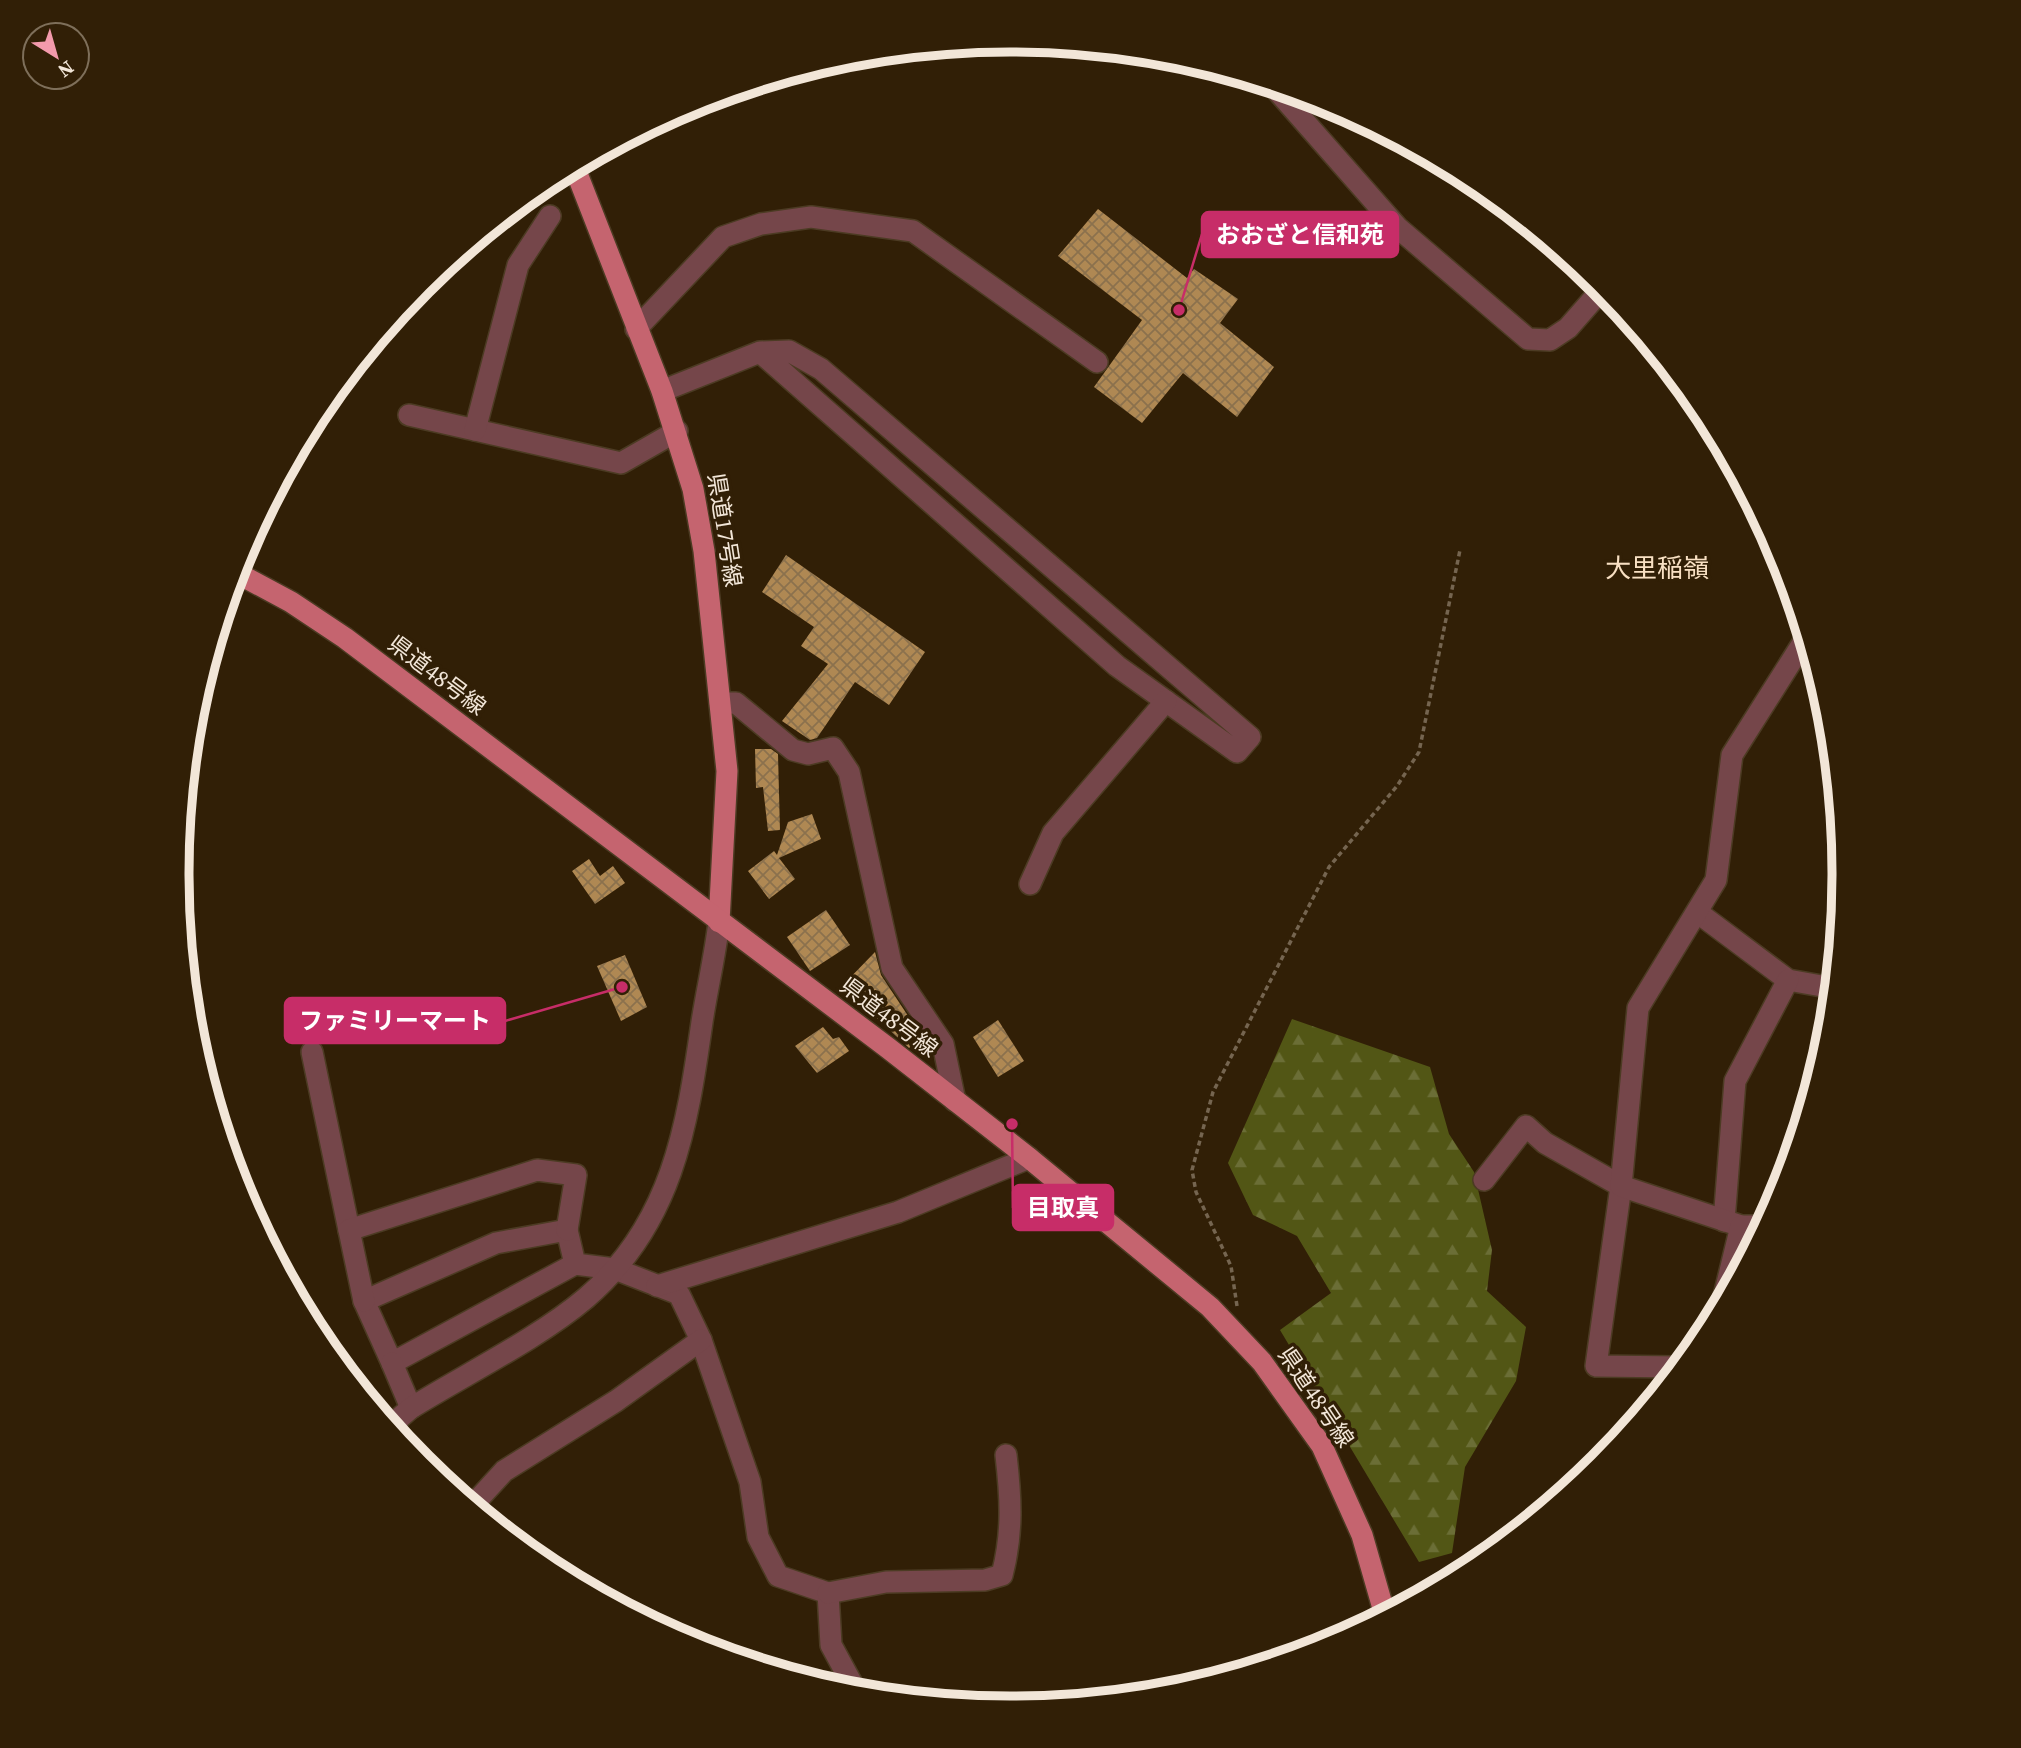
<svg xmlns="http://www.w3.org/2000/svg" width="2021" height="1748" font-family="'Source Serif 4','Noto Sans JP',serif">
<style>
.forest{fill:url(#forest-firs)}
.building{fill:url(#building-cross-hatch)}
.lines{fill:none;stroke-linecap:round;stroke-linejoin:round}
.minor-casing{stroke:#4c3b23;stroke-width:24}
.major-casing{stroke:#4c3b23;stroke-width:24}
.path{stroke:#756550;stroke-width:3.5;stroke-dasharray:5 3.5;stroke-linecap:butt}
.minor{stroke:#75464a;stroke-width:21}
.major{stroke:#c5646f;stroke-width:21}
.labels{text-anchor:middle;dominant-baseline:central;stroke-width:7;stroke-linejoin:round;paint-order:stroke}
.street-label{font-size:23px;fill:#f2e6d8;stroke:#311f06}
.quarter-label{font-size:26px;fill:#f8e0c3;stroke:#311f06}
.rim{fill:none;stroke:#f2e6d8;stroke-width:9}
.leader{fill:none;stroke:#c72d68;stroke-width:2.5}
.callout-dot{fill:#c72d68;stroke:#311f06;stroke-width:2.5}
.callout{fill:#c72d68;stroke:#c72d68;stroke-width:2.5}
.callout-label{font-size:24px;text-anchor:middle;font-weight:bold;fill:#fff}
</style>
<defs>
<pattern id="forest-firs" width="22" height="20" patternUnits="userSpaceOnUse" patternTransform="scale(1.75)"><rect width="22" height="20" fill="#525615"/><path d="M5 1l3.5 6h-7zM16 11l3.5 6h-7z" fill="#6b6e36"/></pattern>
<pattern id="building-cross-hatch" width="8" height="8" patternUnits="userSpaceOnUse" patternTransform="scale(1.75)"><rect width="8" height="8" fill="#af8853"/><path d="M0 0l8 8M0 8l8-8" fill="none" stroke="#8b714d"/></pattern>
</defs>
<rect width="100%" height="100%" fill="#311f06"/>
<!-- forest -->
<polygon class="forest" points="1292,1019 1430,1067 1449,1134 1474,1172 1492,1250 1487,1291 1526,1327 1516,1381 1465,1467 1452,1553 1419,1562 1280,1330 1331,1293 1297,1236 1253,1215 1228,1163"/>
<!-- building -->
<g class="building">
<polygon points="1098,209 1187,278 1194,269 1238,299 1220,323 1274,367 1237,417 1183,373 1142,423 1094,387 1142,320 1058,256"/>
<polygon points="786,555 925,652 889,705 855,682 817,738 810,740 782,721 828,664 801,646 814,627 762,592"/>
<polygon points="755,749 771,749 778,754 780,830 768,831 763,787 756,788"/>
<polygon points="812,814 821,839 779,858 795,879 769,899 748,871 774,851 777,855 788,822"/>
<polygon points="589,859 600,876 613,866 625,883 595,904 572,871"/>
<polygon points="826,910 850,945 810,971 787,937"/>
<polygon points="875,952 881,975 922,1037 909,1048 842,986"/>
<polygon points="625,955 647,1007 621,1021 597,966"/>
<polygon points="998,1020 1024,1061 998,1077 973,1037"/>
<polygon points="823,1027 833,1039 839,1037 849,1051 817,1073 795,1046"/>
</g>
<g class="lines">
<defs>
<g id="minor">
<polyline points="1274,87 1397,227 1528,339 1550,340 1568,328 1603,288"/>
<polyline points="636,329 723,237 761,224 811,217 913,231 1097,362"/>
<polyline points="662,391 760,352 789,351 821,369 1250,737 1237,752 1117,666 760,352"/>
<polyline points="409,415 621,463 677,431"/>
<polyline points="475,430 518,265 550,216"/>
<polyline points="720,703 736,703 793,750 808,754 833,748 849,772 892,968 943,1044 955,1101"/>
<polyline points="1030,884 1053,833 1166,701"/>
<polyline points="1697,912 1788,980 1833,988"/>
<polyline points="312,1052 349,1230"/>
<polyline points="1484,1180 1526,1126 1545,1143 1621,1186 1596,1366 1680,1367"/>
<polyline points="1724,1221 1735,1081 1788,980"/>
<polyline points="1763,1226 1741,1226 1621,1186 1638,1008 1716,880 1732,755 1806,638"/>
<polyline points="575,1264 567,1230 496,1243 364,1301 392,1363 575,1264 615,1269 679,1294 701,1340 750,1482 758,1537 778,1576 828,1593 831,1645 857,1693"/>
<polyline points="657,1286 898,1212 1029,1158"/>
<polyline points="1723,1300 1741,1226"/>
<polyline points="364,1301 349,1230 537,1170 576,1175 567,1230"/>
<polyline points="392,1363 411,1408"/>
<path d="M390,1426L411,1408C464,1375 539,1338 586,1298C672,1224 687,1128 702,1022C707,989 715,956 719,922"/>
<polyline points="472,1506 504,1471 616,1401 701,1340"/>
<path d="M828,1593L886,1582L985,1580L1002,1575C1013,1533 1011,1498 1006,1455"/>
</g>
<g id="major">
<polyline points="574,166 662,391 693,489 704,551 727,771 719,922"/>
<polyline points="235,572 291,602 345,638 888,1048 1029,1158 1210,1307 1262,1362 1322,1446 1362,1535 1385,1615"/>
</g>
</defs>
<!-- minor casing -->
<use href="#minor" class="minor-casing"/>
<!-- major casing -->
<use href="#major" class="major-casing"/>
<!-- path -->
<polyline class="path" points="1237,1306 1231,1266 1196,1192 1192,1170 1213,1092 1329,867 1397,786 1419,752 1460,550"/>
<!-- minor -->
<use href="#minor" class="minor"/>
<!-- major -->
<use href="#major" class="major"/>
</g>
<g class="labels">
<!-- street labels -->
<g class="street-label">
<text transform="translate(725 530) rotate(81)">県道17号線</text>
<text transform="translate(437 675) rotate(37)">県道48号線</text>
<text transform="translate(889 1017) rotate(37)">県道48号線</text>
<text transform="translate(1316 1397) rotate(56)">県道48号線</text>
</g>
<!-- quarter labels -->
<g class="quarter-label">
<text x="1657" y="568">大里稲嶺</text>
</g>
</g>
<!-- crop -->
<path d="M0 0H2021V1748H0ZM1010 52H1011A821 821 0 0 1 1832 873V875A821 821 0 0 1 1011 1696H1010A821 821 0 0 1 189 875V873A821 821 0 0 1 1010 52Z" fill="#311f06" fill-rule="evenodd"/>
<path class="rim" d="M1010 52H1011A821 821 0 0 1 1832 873V875A821 821 0 0 1 1011 1696H1010A821 821 0 0 1 189 875V873A821 821 0 0 1 1010 52Z"/>
<!-- callouts -->
<path class="leader" d="M1179 310L1202 234M622 987L505 1021M1012 1124L1013 1208"/>
<g class="callout-dot">
<circle cx="1179" cy="310" r="7"/>
<circle cx="622" cy="987" r="7"/>
<circle cx="1012" cy="1124" r="7"/>
</g>
<g class="callout">
<rect x="1202" y="212" width="196" height="45" rx="7"/>
<rect x="285" y="998" width="220" height="45" rx="7"/>
<rect x="1013" y="1185" width="100" height="45" rx="7"/>
</g>
<g class="callout-label">
<text x="1300" y="243">おおざと信和苑</text>
<text x="395" y="1029">ファミリーマート</text>
<text x="1063" y="1216">目取真</text>
</g>
<!-- north arrow -->
<g transform="translate(56 56) rotate(143)"><circle r="33" fill="#311f06" stroke="#7e6f5a" stroke-width="2"/>
<path d="M0-5L12 26L0 18L-12 26Z" fill="#f39aac"/>
<text y="-10" font-size="19" font-weight="bold" text-anchor="middle" fill="#f2e6d8">N</text>
</g>
</svg>
